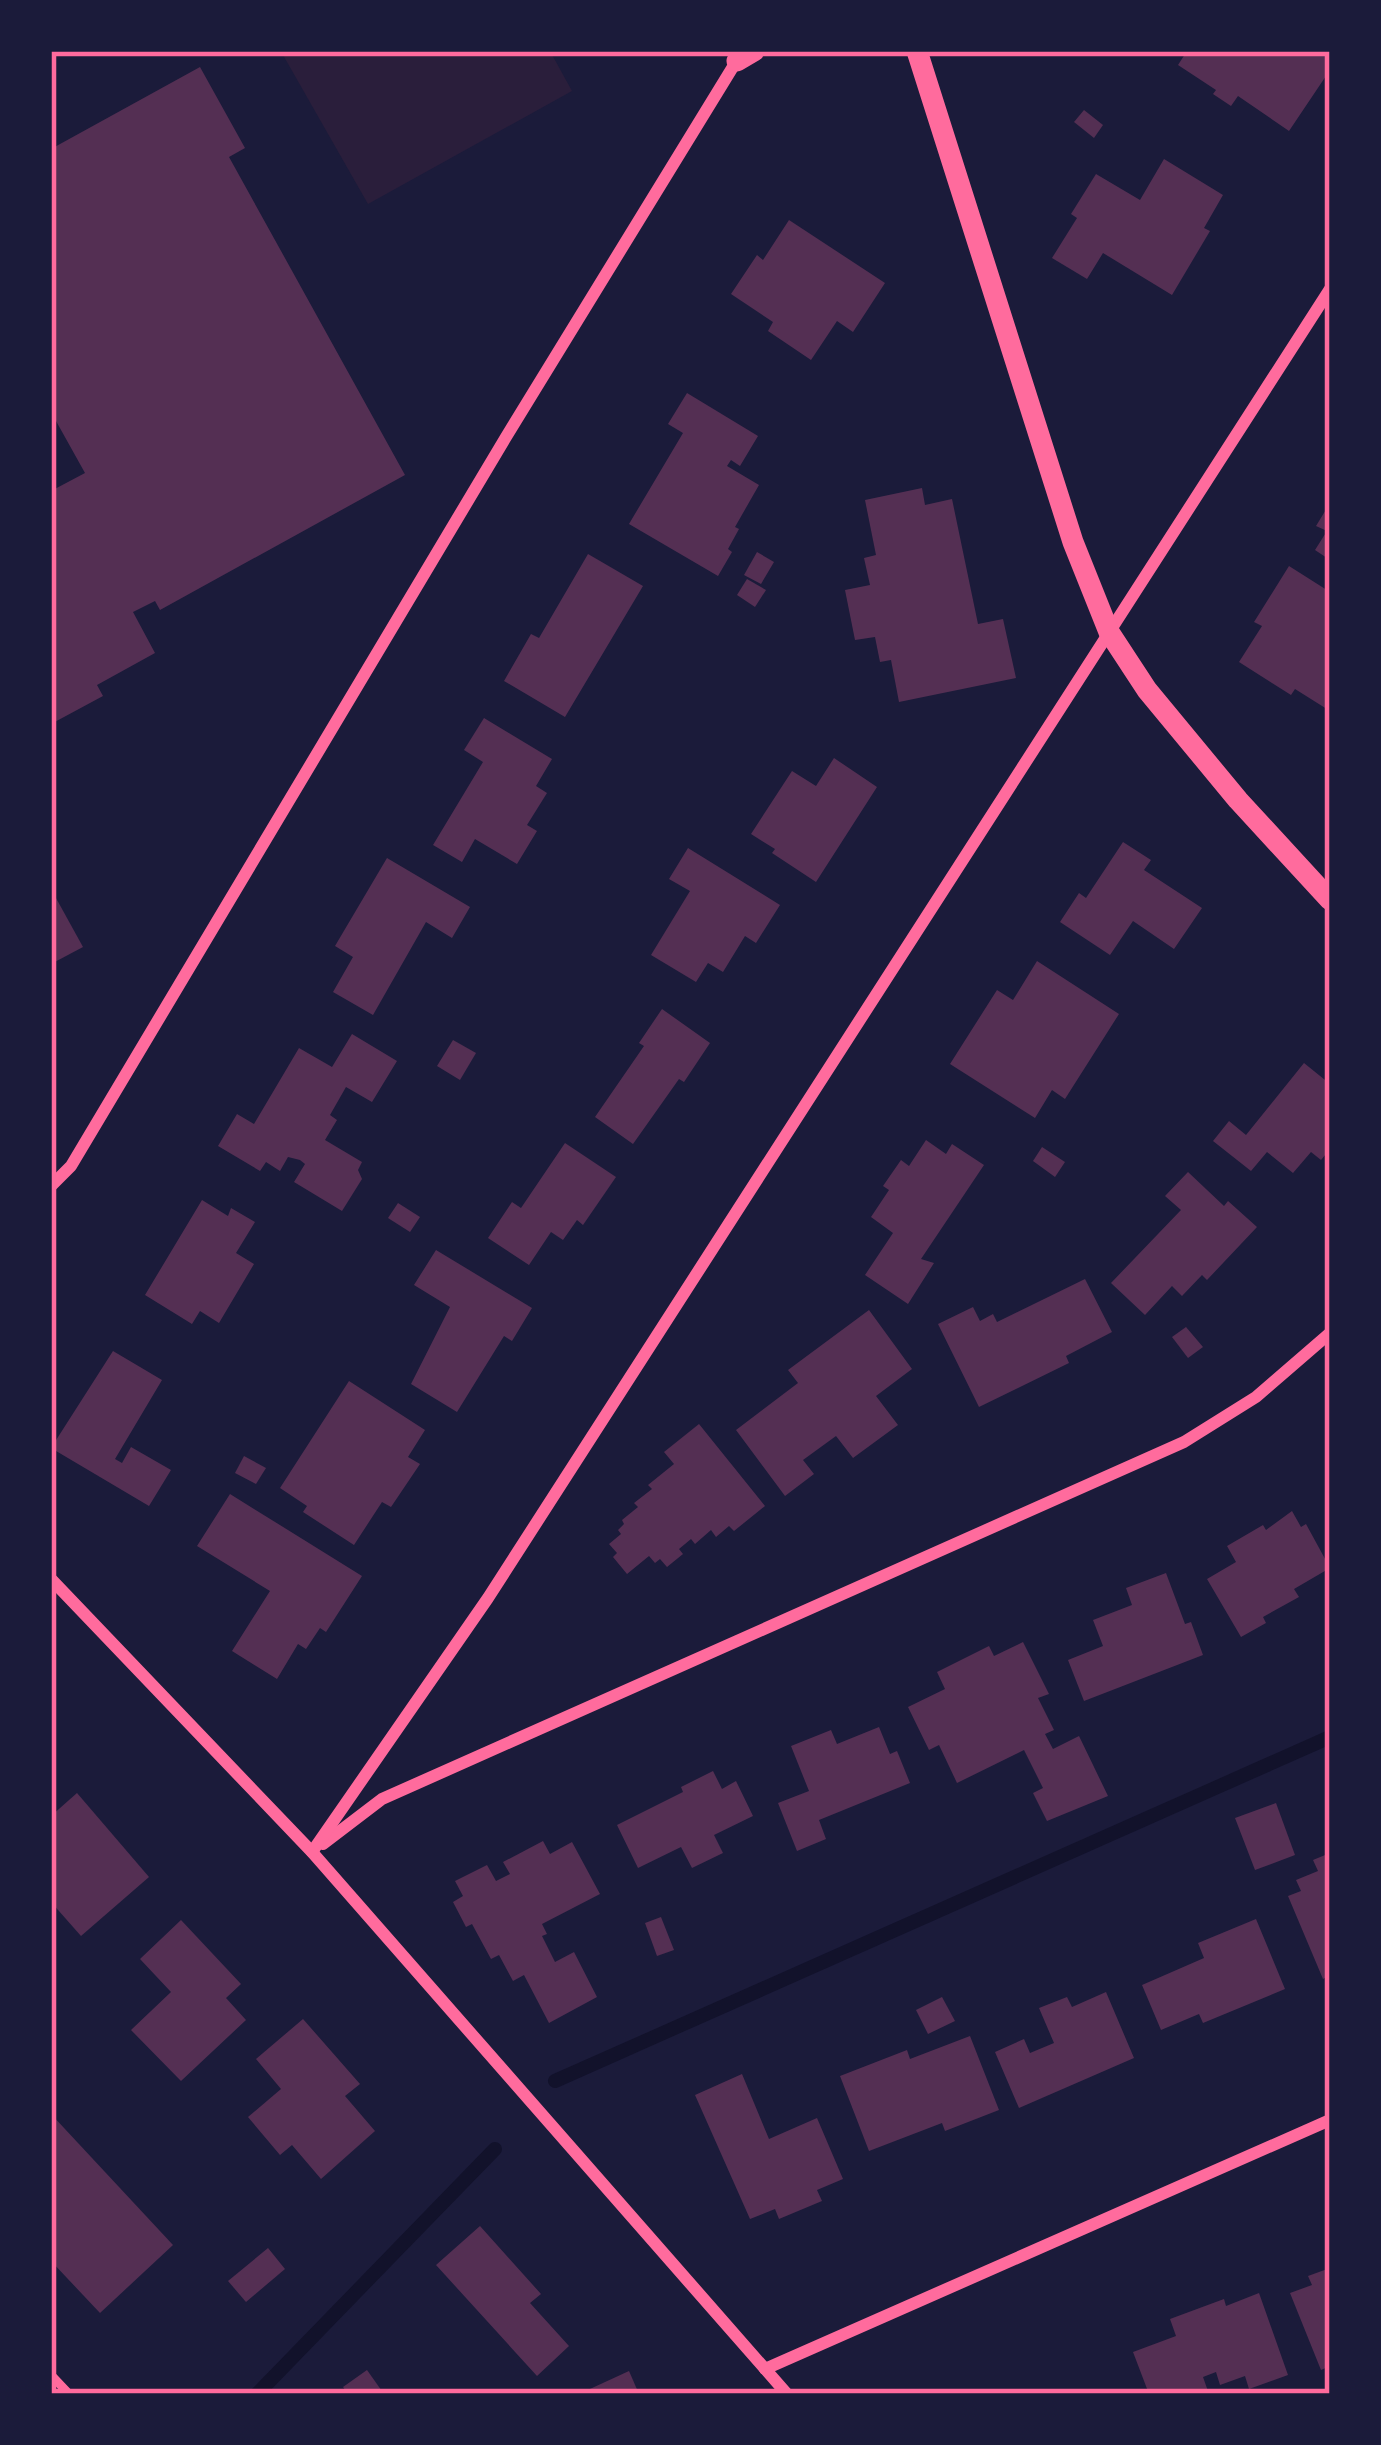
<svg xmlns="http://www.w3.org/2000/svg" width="1381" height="2445" font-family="Raleway,sans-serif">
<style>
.green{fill:#2a1e3b}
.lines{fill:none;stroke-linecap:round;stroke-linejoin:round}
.stream{stroke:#12122b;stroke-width:14}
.building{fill:#542f53}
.service{stroke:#ff6b9d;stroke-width:9}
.minor{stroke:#ff6b9d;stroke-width:12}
.tertiary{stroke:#ff6b9d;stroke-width:21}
.neatline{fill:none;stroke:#ff6b9d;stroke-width:4.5}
</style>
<rect width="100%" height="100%" fill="#1b1b3a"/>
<!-- green -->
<polygon class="green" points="290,51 550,51 572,91 368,204 283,55"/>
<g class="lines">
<!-- stream -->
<g class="stream">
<polyline points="555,2081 1330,1737"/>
<polyline points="257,2394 495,2149"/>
</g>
</g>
<!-- building -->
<g class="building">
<polygon points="1187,51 1330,51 1330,70 1289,131 1238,96 1231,106 1213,94 1216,90 1178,65"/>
<polygon points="200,67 245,148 229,157 405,475 160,610 155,601 133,612 155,653 97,685 103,696 51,724 51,491 85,473 51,412 51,149"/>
<polygon points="1084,110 1103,125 1094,138 1074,122"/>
<polygon points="1164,159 1223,195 1204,228 1210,231 1172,295 1103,253 1087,279 1052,258 1077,218 1071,214 1096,174 1140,200"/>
<polygon points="789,220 885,283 853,332 837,321 811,360 768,331 773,322 731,294 757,255 763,260"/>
<polygon points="687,393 758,436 740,466 731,460 727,466 759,485 735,527 739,529 728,549 732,552 718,576 629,524 683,433 668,424"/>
<polygon points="922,488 925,505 952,499 978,624 1003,619 1016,678 899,702 891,660 880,662 875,637 855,640 845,590 870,585 864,558 876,555 865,500"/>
<polygon points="1330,503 1330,560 1315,550 1327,531 1316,526"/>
<polygon points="757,552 774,562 761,584 744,575"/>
<polygon points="588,554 643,586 565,717 504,681 531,634 539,638"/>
<polygon points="1289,566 1330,592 1330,711 1295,689 1291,695 1239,662 1262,626 1254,622"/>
<polygon points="747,579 766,590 755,607 737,595"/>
<polygon points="484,718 552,759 536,786 547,793 527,825 537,831 517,864 475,839 462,862 433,845 483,762 464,750"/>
<polygon points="834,758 877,787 816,882 772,853 775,849 751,834 792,771 816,786"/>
<polygon points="1123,842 1151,860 1144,870 1202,908 1174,949 1133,921 1110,955 1060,922 1079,893 1086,898"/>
<polygon points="688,848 780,905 756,943 745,936 723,972 708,963 696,982 651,955 690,891 669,879"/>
<polygon points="387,858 470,907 452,938 426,922 373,1015 333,992 353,957 335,946"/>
<polygon points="51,889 83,947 51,964"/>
<polygon points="1037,961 1119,1014 1065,1099 1052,1090 1035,1118 950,1064 997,990 1013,1000"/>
<polygon points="662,1009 710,1043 684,1082 679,1079 633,1144 595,1117 644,1046 639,1043"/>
<polygon points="352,1034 397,1061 372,1102 346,1087 330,1115 337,1120 325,1140 362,1162 358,1170 362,1179 342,1211 294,1182 305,1164 300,1160 288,1157 280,1171 266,1162 260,1171 218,1146 237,1114 254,1124 299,1048 332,1067"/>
<polygon points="453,1040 476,1053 460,1080 437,1066"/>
<polygon points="1304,1063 1330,1084 1330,1149 1321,1160 1311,1152 1293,1173 1267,1152 1251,1171 1213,1141 1229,1121 1246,1135"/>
<polygon points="926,1140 946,1154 952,1144 984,1165 921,1259 934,1263 908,1304 865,1275 893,1233 871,1217 889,1190 883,1186 901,1160 909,1166"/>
<polygon points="565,1143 616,1177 583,1225 577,1220 563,1240 551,1232 529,1265 488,1238 512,1202 521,1208"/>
<polygon points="1042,1147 1065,1162 1055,1177 1033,1161"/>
<polygon points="1188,1172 1224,1206 1228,1201 1257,1227 1207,1280 1202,1275 1182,1296 1172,1286 1145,1315 1111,1283 1181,1210 1165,1196"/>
<polygon points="202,1200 228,1216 231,1208 255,1222 236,1253 254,1264 219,1323 200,1311 192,1324 145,1295"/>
<polygon points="398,1203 420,1217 410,1232 388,1218"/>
<polygon points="436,1250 532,1308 512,1341 504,1336 457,1412 411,1384 450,1307 414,1285"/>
<polygon points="1085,1279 1112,1332 1066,1356 1069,1363 979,1407 938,1324 973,1307 980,1321 993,1314 997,1322"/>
<polygon points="869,1310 912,1369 876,1396 898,1425 853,1458 836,1436 803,1460 814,1474 785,1496 736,1430 798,1383 788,1370"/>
<polygon points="1186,1327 1203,1347 1188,1358 1172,1337"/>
<polygon points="113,1351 162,1380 115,1459 122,1463 131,1447 171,1470 149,1506 51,1448"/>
<polygon points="349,1381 425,1430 408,1457 420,1464 391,1507 382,1502 354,1545 303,1512 307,1506 280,1488"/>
<polygon points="699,1424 765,1506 734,1531 729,1526 716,1537 711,1530 695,1544 691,1539 679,1549 683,1554 667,1567 660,1559 655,1563 649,1556 627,1574 613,1557 617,1553 609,1544 621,1534 618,1530 624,1524 622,1520 638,1507 634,1503 652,1489 648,1485 674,1464 664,1452"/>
<polygon points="244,1456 266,1468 256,1484 235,1473"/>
<polygon points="230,1494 362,1576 326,1632 320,1628 306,1649 298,1644 277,1679 232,1651 270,1591 197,1546"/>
<polygon points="1292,1511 1301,1527 1306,1524 1330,1568 1294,1589 1299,1597 1263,1617 1266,1623 1241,1637 1207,1579 1236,1562 1227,1546 1263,1525 1266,1530"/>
<polygon points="1166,1573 1185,1624 1191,1622 1203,1655 1084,1701 1068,1660 1103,1646 1093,1620 1132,1605 1126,1588"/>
<polygon points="1023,1642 1049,1694 1038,1698 1054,1730 1045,1734 1053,1749 1079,1736 1108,1796 1047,1821 1033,1793 1043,1788 1024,1750 957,1783 939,1745 929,1750 908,1707 945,1689 937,1672 989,1646 994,1656"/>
<polygon points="879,1727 890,1754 897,1751 910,1783 819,1820 826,1839 797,1851 778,1803 809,1791 791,1746 831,1730 837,1744"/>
<polygon points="713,1771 722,1789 736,1781 753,1816 714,1835 723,1853 692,1868 681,1847 638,1868 617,1825 683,1792 681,1787"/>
<polygon points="77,1793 149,1877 81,1936 51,1902 51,1816"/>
<polygon points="1276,1803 1295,1855 1255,1870 1235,1818"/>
<polygon points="543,1841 550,1854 572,1842 600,1894 542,1924 547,1934 542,1936 555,1962 574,1952 597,1997 549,2023 524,1975 513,1981 499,1955 491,1959 472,1924 466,1927 453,1902 463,1896 455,1881 487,1865 496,1881 510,1874 503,1862"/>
<polygon points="1330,1853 1330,1975 1323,1979 1288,1896 1301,1891 1296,1880 1318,1871 1313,1860"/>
<polygon points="661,1917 674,1950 657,1956 645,1923"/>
<polygon points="1256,1919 1285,1989 1203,2023 1199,2014 1161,2030 1142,1985 1204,1958 1198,1943"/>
<polygon points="181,1920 241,1984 226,1998 246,2020 181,2081 131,2030 171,1992 140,1959"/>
<polygon points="1106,1992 1134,2058 1019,2108 995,2052 1024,2039 1030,2053 1054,2043 1039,2008 1067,1997 1072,2007"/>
<polygon points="942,1997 955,2021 928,2034 916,2010"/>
<polygon points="303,2019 360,2084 345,2096 375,2131 321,2179 292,2145 280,2155 248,2117 281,2089 256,2059"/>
<polygon points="970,2036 999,2110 945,2131 942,2123 869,2151 840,2076 907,2050 910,2059"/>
<polygon points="742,2074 769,2139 817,2118 843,2179 817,2190 822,2201 779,2219 775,2209 750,2219 695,2095"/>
<polygon points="51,2114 173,2245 100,2313 51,2261"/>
<polygon points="480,2226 541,2294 530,2303 569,2346 537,2376 436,2265"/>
<polygon points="268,2248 285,2269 246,2302 228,2281"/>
<polygon points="1330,2268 1330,2366 1321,2370 1290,2293 1312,2285 1308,2276"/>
<polygon points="1259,2293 1288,2375 1249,2389 1245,2376 1220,2385 1216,2372 1203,2377 1209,2394 1149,2394 1133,2352 1176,2336 1170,2319 1224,2299 1226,2306"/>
<polygon points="367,2370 384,2394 348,2394 343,2387"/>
<polygon points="629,2371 639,2394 579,2394"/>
</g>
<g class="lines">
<!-- service -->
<polyline class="service" points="51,2375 69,2394"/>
<!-- minor -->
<g class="minor">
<polyline points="51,1186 71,1166 506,437 739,57"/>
<polyline points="51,1579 312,1852 787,2394"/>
<polyline points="323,1844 382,1799 1184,1442 1256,1397 1330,1333"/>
<polyline points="312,1852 488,1598 1330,289"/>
<polyline points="765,2369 1330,2120"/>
</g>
<!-- tertiary -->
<g class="tertiary">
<polyline points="917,51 1073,542 1109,632 1147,690 1238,800 1330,900"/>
<polyline points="737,61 754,51"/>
</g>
</g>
<!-- border -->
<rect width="1381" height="2445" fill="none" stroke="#1b1b3a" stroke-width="108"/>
<rect x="54" y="54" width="1273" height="2337" class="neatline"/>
</svg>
